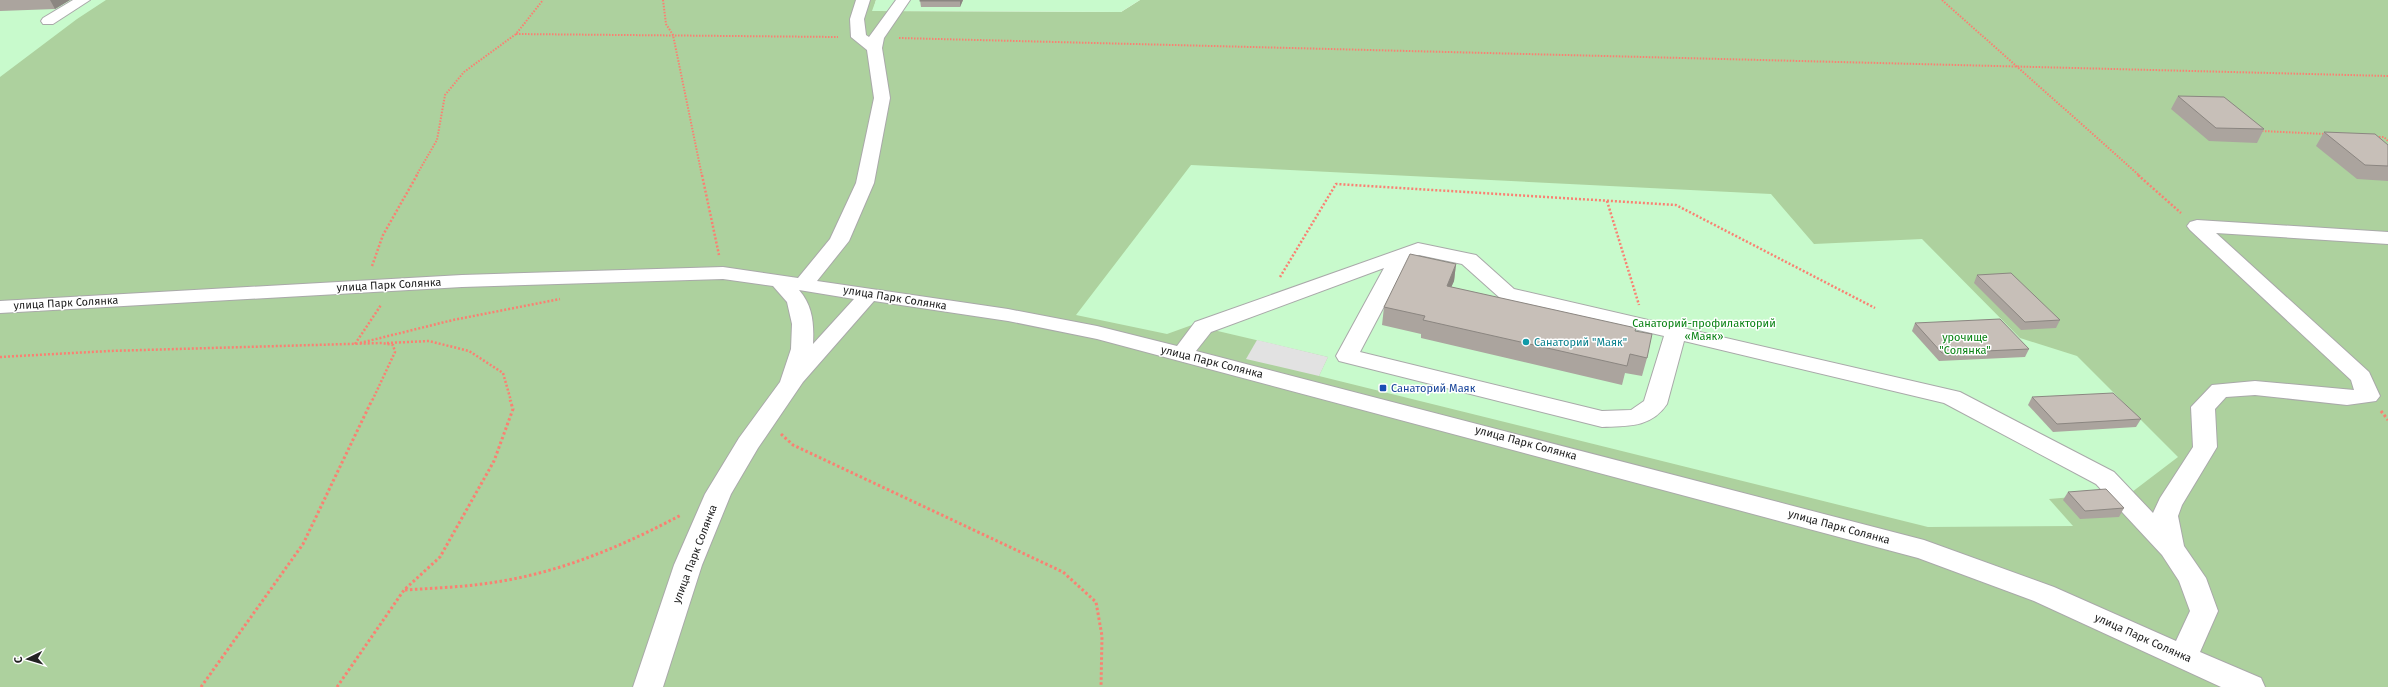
<svg xmlns="http://www.w3.org/2000/svg" width="2388" height="687" font-family="'Fira Sans',sans-serif">
<style>
.forest{fill:#add19e}
.park{fill:#c8facc}
.parking{fill:#e2e2e2}
.lines{fill:none;stroke-linecap:round;stroke-linejoin:round}
.minor-casing{stroke:#a9a9a9;stroke-width:2}
.path-far2{stroke:#fa8072;stroke-width:2;stroke-dasharray:1.5 1.5;stroke-linecap:butt}
.path-far1{stroke:#fa8072;stroke-width:2.5;stroke-dasharray:2 2;stroke-linecap:butt}
.path{stroke:#fa8072;stroke-width:3;stroke-dasharray:2.5 2.5;stroke-linecap:butt}
.minor{fill:#fff;fill-rule:evenodd}
.wall{fill:#aba49e}
.shaded-wall{fill:#8b8681}
.building{fill:#c7bfb8;stroke:#8b8681}
.culture-dot{fill:#0f9aa8;stroke:#fff;stroke-width:1.5}
.transit-dot{fill:#1a4fb4;stroke:#fff;stroke-width:1.5}
.labels{text-anchor:middle;dominant-baseline:central;stroke-width:3;stroke-linejoin:round;paint-order:stroke}
.street-label{font-size:11px;fill:#222;stroke:#fff}
.park-label{font-size:11px;fill:#0c8416;stroke:#fff}
.culture-label{font-size:11px;fill:#0d838f;stroke:#fff;text-anchor:start}
.transit-label{font-size:11px;fill:#164399;stroke:#fff;text-anchor:start}
</style>
<rect width="100%" height="100%" fill="#f2efe9"/>
<!-- forest -->
<polygon class="forest" points="104,0 876,0 873,11 1121,12 1140,0 2388,0 2388,687 0,687 0,58"/>
<!-- park -->
<g class="park">
<polygon points="0,0 106,0 77,19 0,77"/>
<polygon points="876,0 1140,0 1121,12 872,11"/>
<polygon points="1191,165 1771,194 1814,244 1922,239 2020,338 2077,356 2178,457 2132,492 2049,499 2073,526 1928,527 1319,376 1328,357 1192,325 1167,334 1076,315"/>
</g>
<!-- parking -->
<polygon class="parking" points="1257,340 1328,357 1319,376 1246,359"/>
<g class="lines">
<defs>
<g id="minor">
<polygon points="73,0 90,0 53,24 43,24 41,21 43,18"/>
<path d="M856,0H870L864,19L866,35L869,37L896,0H910L884,38L882,48L890,98L874,183L849,241L817,281L1008,309L1097,326L1177,346L1195,322L1418,243L1476,255L1514,289L1960,392L2114,472L2153,513L2160,498L2193,447L2191,407L2212,385L2255,381L2354,390L2351,380L2190,230L2187,226L2190,222L2197,220L2388,232V244L2216,233L2369,372L2380,396L2376,401L2347,405L2255,395L2226,397L2215,409L2217,447L2182,505L2178,516L2184,546L2206,578L2218,611L2200,652L2261,678L2265,687H2221L2034,601L1918,558L1097,339L1008,321L874,301L803,382L758,448L731,494L702,565L663,687H633L674,565L705,494L739,438L780,382L791,349L792,324L787,302L773,286L723,279L462,287L0,313V301L462,275L723,267L798,278L830,239L856,183L874,98L867,50L851,37L850,19ZM1419,255L1462,264L1500,298L1664,336L1644,401L1631,410L1602,411L1360,352L1409,259ZM1384,268L1336,356L1339,361L1602,427C1627,426 1651,428 1667,404L1684,341L1944,403L2096,484L2162,555L2179,581L2190,611L2176,641L2054,587L1924,540L1196,351L1211,332ZM799,290L854,299L813,344C814,324 813,306 799,290Z"/>
</g>
</defs>
<!-- minor casing -->
<use href="#minor" class="minor-casing"/>
<!-- path-far2 -->
<g class="path-far2">
<polyline points="663,0 666,24 673,35 702,176"/>
<polyline points="1942,0 2140,176"/>
<polyline points="516,34 838,37"/>
<polyline points="899,38 2388,76"/>
<polyline points="2262,131 2325,134"/>
<polyline points="2376,137 2384,137 2388,141"/>
<polyline points="416,176 437,140 445,95 464,72 516,34 543,0"/>
</g>
<!-- path-far1 -->
<g class="path-far1">
<polyline points="702,175 719,255"/>
<polyline points="2138,175 2181,213"/>
<polyline points="1607,201 1639,305"/>
<polyline points="372,266 383,235 417,175"/>
<polyline points="1280,277 1336,184 1676,205 1875,308"/>
<polyline points="360,343 453,320 560,299"/>
<polyline points="387,343 429,341 469,351 503,373 511,401"/>
<polyline points="355,344 381,305"/>
<polyline points="0,357 109,351 382,343 393,345 395,352 372,401"/>
</g>
<!-- path -->
<g class="path">
<polyline points="2381,411 2388,420"/>
<polyline points="781,434 793,445 1063,572 1096,602 1102,636 1101,687"/>
<path d="M405,590C435,588 466,587 496,582C561,572 623,546 681,515"/>
<polyline points="201,687 303,544 372,400"/>
<polyline points="337,687 404,590 440,557 494,461 513,409 510,400"/>
</g>
<!-- minor -->
<use href="#minor" class="minor"/>
</g>
<!-- wall -->
<g class="wall">
<polygon points="0,0 70,0 55,9 0,11"/>
<polygon points="920,0 963,0 960,7 921,7"/>
<polygon points="2178,96 2264,129 2257,143 2209,141 2171,109"/>
<polygon points="2324,132 2388,145 2388,181 2357,179 2316,146"/>
<polygon points="1456,264 1454,281 1451,287 1635,331 1647,358 1642,376 1625,373 1622,385 1421,338 1421,334 1382,325 1384,307"/>
<polygon points="1977,275 2060,320 2056,328 2021,330 1974,283"/>
<polygon points="1915,323 2029,349 2025,357 1939,361 1912,331"/>
<polygon points="2032,397 2141,419 2136,427 2053,432 2028,405"/>
<polygon points="2068,492 2124,508 2119,517 2080,519 2063,500"/>
</g>
<!-- shaded-wall -->
<g class="shaded-wall">
<polygon points="50,0 70,0 55,9"/>
<polygon points="960,0 963,0 960,7"/>
<polygon points="1456,264 1454,281 1444,304 1447,286"/>
</g>
<!-- building -->
<g class="building">
<rect x="920" y="0" width="40" height="1"/>
<polygon points="2178,96 2224,97 2264,129 2216,128"/>
<polygon points="2324,132 2375,134 2388,145 2388,166 2365,165"/>
<polygon points="1410,254 1456,264 1447,286 1636,328 1635,331 1652,334 1647,358 1630,354 1627,366 1423,320 1425,316 1384,307"/>
<polygon points="2011,273 2060,320 2025,322 1977,275"/>
<polygon points="2000,319 2029,349 1942,353 1915,323"/>
<polygon points="2113,393 2141,419 2057,424 2032,397"/>
<polygon points="2106,489 2124,508 2085,511 2068,492"/>
</g>
<!-- markers -->
<circle class="culture-dot" cx="1526" cy="342" r="4"/>
<rect class="transit-dot" x="1379" y="384" width="8" height="8" rx="2"/>
<g class="labels">
<!-- street labels -->
<g class="street-label">
<text transform="translate(389 285) rotate(-3)">улица Парк Солянка</text>
<text transform="translate(895 298) rotate(9)">улица Парк Солянка</text>
<text transform="translate(66 303) rotate(-3)">улица Парк Солянка</text>
<text transform="translate(1212 362) rotate(14)">улица Парк Солянка</text>
<text transform="translate(1526 443) rotate(15)">улица Парк Солянка</text>
<text transform="translate(1839 527) rotate(15)">улица Парк Солянка</text>
<text transform="translate(695 554) rotate(-69)">улица Парк Солянка</text>
<text transform="translate(2143 638) rotate(24)">улица Парк Солянка</text>
</g>
<!-- park labels -->
<g class="park-label">
<text x="1704" y="323">Санаторий-профилакторий<tspan x="1704" dy="13">«Маяк»</tspan></text>
<text x="1965" y="337">урочище<tspan x="1965" dy="13">"Солянка"</tspan></text>
</g>
<!-- culture labels -->
<g class="culture-label">
<text x="1534" y="342">Санаторий "Маяк"</text>
</g>
<!-- transit labels -->
<g class="transit-label">
<text x="1391" y="388">Санаторий Маяк</text>
</g>
</g>
<!-- north arrow -->
<g transform="translate(28 659) rotate(265)" stroke="#ffffff" stroke-width="3" paint-order="stroke">
<path d="M0-3L7 15L0 10L-7 15Z" fill="#222222"/>
<text y="-6" font-size="11" font-weight="bold" text-anchor="middle" fill="#222222">С</text>
</g>
</svg>
